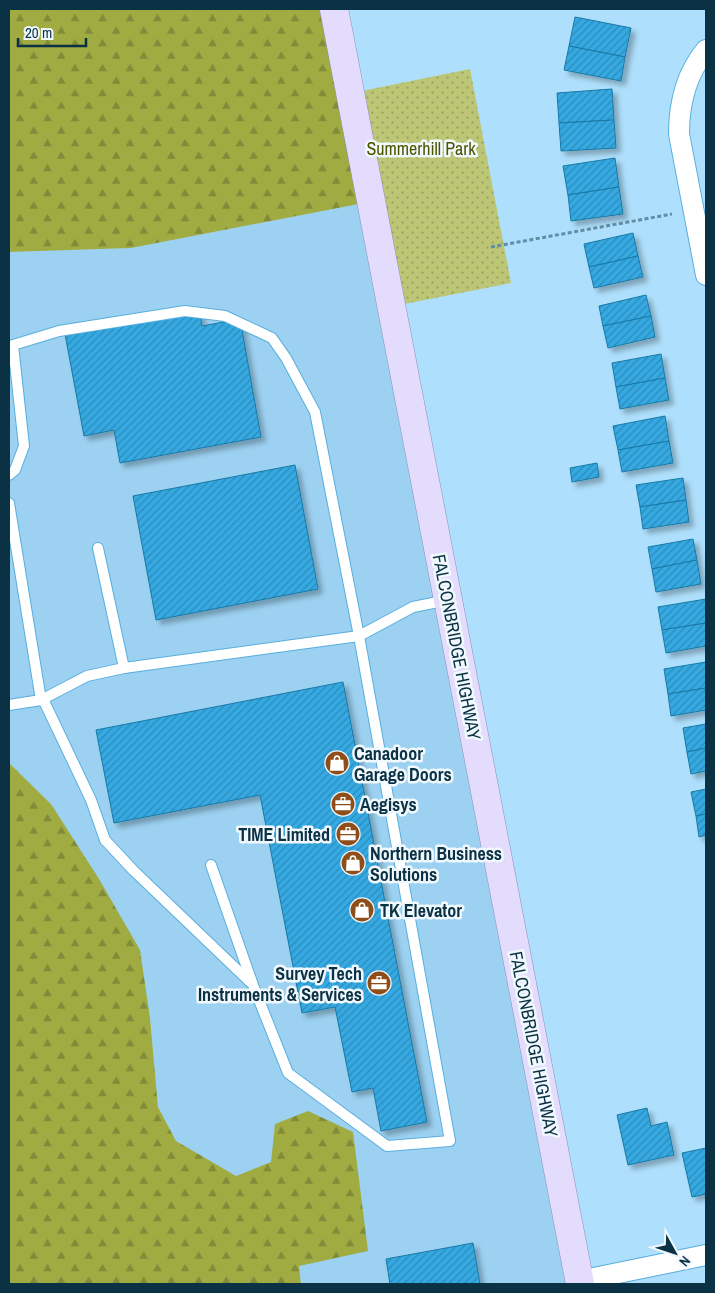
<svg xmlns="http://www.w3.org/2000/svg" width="715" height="1293" font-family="'Archivo Narrow',sans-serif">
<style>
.built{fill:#9cd1f1}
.green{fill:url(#green-dots)}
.forest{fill:url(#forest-firs)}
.building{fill:url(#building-hatch);stroke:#1879a5;filter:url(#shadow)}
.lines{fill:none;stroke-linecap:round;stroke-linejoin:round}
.lane-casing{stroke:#58aede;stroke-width:12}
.street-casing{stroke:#58aede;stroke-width:22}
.primary-casing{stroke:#8b91bb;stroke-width:29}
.path{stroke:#618da5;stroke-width:3;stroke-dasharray:4 2.5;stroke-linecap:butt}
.lane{stroke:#fff;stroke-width:10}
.street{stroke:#fff;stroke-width:20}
.primary{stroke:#e3dcfd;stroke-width:28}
.labels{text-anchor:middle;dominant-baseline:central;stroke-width:5;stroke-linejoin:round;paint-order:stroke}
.park-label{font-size:18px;fill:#4d5400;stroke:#f1f9fe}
.street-label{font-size:18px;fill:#0b3144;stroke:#f1f9fe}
.poi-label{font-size:18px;font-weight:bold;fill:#0b3144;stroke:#f1f9fe;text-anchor:start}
</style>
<defs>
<pattern id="green-dots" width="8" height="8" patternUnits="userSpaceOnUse" patternTransform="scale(1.25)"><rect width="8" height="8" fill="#bcc675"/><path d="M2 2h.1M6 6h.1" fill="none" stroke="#97a162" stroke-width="1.8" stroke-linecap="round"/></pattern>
<pattern id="forest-firs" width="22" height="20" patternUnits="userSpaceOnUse" patternTransform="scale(1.25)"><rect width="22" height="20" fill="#a0ab42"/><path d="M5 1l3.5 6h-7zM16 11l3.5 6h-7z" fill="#818c39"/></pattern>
<pattern id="building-hatch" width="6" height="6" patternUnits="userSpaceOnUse" patternTransform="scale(1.25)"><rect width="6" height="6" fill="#36a9e2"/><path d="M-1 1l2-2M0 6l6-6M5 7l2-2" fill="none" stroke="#2c8ab9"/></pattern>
<filter id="shadow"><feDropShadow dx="4.5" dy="4.5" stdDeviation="2.5" flood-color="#0004"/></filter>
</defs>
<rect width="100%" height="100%" fill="#aedffc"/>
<!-- built -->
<polygon class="built" points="369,202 578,1284 301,1284 299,1266 353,1132 308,1112 275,1124 272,1162 235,1176 176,1141 158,1107 150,1018 51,804 9,763 9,252 131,248"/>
<!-- green -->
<polygon class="green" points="470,69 511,283 389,307 347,94"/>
<!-- forest -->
<g class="forest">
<polygon points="13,9 332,9 369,202 131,248 9,252 9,10"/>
<polygon points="9,763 51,804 99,879 140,950 150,1018 158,1107 176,1141 236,1176 271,1162 275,1124 308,1111 353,1132 368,1251 299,1266 301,1284 9,1284"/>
</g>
<!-- building -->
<g class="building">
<polygon points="575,17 631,28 625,57 569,46"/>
<polygon points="569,46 625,57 621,81 564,70"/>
<polygon points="612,89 614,120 559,123 557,93"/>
<polygon points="614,120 616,148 561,151 559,123"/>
<polygon points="615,158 619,187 568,195 563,166"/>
<polygon points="619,187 623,214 571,221 568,195"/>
<polygon points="633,233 638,256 589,267 584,244"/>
<polygon points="638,256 643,277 594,288 589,267"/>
<polygon points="646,295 651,316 603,326 599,306"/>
<polygon points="199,310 202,326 240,319 261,437 120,463 114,430 84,436 65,334"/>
<polygon points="651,316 655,337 608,348 603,326"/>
<polygon points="661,354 665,378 616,387 612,363"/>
<polygon points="665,378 669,400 620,409 616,387"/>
<polygon points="665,416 669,441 618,450 613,426"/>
<polygon points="669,441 673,463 622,472 618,450"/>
<polygon points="597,463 599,477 572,482 570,468"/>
<polygon points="295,465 318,589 156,620 133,496"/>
<polygon points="683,478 686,500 640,507 636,485"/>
<polygon points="686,500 689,522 643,529 640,507"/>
<polygon points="693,539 697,560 652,569 648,547"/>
<polygon points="697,560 701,584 656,592 652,569"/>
<polygon points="706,599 706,623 662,630 658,607"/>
<polygon points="706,623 706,646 666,653 662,630"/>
<polygon points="706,662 706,688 668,694 664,669"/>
<polygon points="343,682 427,1122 381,1131 373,1088 352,1092 335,1007 302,1013 260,795 114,823 96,730"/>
<polygon points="706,688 706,710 671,716 668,694"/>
<polygon points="706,724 706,748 687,752 683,728"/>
<polygon points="706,748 706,771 691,774 687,752"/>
<polygon points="706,789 706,814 696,816 691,792"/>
<polygon points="706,814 706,835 699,837 696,816"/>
<polygon points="647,1108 651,1126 667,1122 674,1155 628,1165 617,1115"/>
<polygon points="706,1148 706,1194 692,1197 682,1153"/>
<polygon points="473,1243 480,1284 390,1284 386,1259"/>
</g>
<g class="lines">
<defs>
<g id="lane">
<polyline points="9,475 15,470 24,446 13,345 59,331 185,311 225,316 272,338 286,358 315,412 359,636 450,1141 387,1146 288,1073 253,985 211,865"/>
<polyline points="9,503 41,700"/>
<polyline points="98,548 124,668"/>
<polyline points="43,699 91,800 105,840 133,870 250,982"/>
<polyline points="9,705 41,700 87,676 124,668 359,636 413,607 448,600"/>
</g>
<g id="street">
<path d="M706,50C686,74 679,103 679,134L706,275"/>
<polyline points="579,1281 706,1255"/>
</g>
<polyline id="primary" points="334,9 580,1284"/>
</defs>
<!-- lane casing -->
<use href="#lane" class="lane-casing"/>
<!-- street casing -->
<use href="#street" class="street-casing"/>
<!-- primary casing -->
<use href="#primary" class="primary-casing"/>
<!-- path -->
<polyline class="path" points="491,247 672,214"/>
<!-- lane -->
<use href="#lane" class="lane"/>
<!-- street -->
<use href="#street" class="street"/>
<!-- primary -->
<use href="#primary" class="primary"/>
</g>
<!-- icons -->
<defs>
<symbol id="shop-disc" viewBox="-11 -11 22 22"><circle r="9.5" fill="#8f4e19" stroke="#f1f9fe"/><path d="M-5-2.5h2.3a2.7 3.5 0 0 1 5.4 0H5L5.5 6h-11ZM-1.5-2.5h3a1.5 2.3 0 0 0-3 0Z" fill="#fff"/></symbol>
<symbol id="office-disc" viewBox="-11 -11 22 22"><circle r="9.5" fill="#8f4e19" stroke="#f1f9fe"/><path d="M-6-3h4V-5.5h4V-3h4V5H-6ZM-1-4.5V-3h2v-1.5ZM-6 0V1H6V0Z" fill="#fff"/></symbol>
</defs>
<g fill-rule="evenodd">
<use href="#shop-disc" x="323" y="749" width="28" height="28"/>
<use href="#office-disc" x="329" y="790" width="28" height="28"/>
<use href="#office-disc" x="334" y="820" width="28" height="28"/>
<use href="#shop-disc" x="339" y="849" width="28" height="28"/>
<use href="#shop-disc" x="348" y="896" width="28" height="28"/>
<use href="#office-disc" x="365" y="969" width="28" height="28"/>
</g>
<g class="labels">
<!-- park labels -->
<g class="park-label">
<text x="421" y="148">Summerhill Park</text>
</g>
<!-- street labels -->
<g class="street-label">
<text transform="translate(457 647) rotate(79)">FALCONBRIDGE HIGHWAY</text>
<text transform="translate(534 1044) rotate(79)">FALCONBRIDGE HIGHWAY</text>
</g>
<!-- poi labels -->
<g class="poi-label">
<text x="354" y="753">Canadoor<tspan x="354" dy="21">Garage Doors</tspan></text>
<text x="360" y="804">Aegisys</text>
<text x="330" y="834" text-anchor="end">TIME Limited</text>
<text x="370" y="853">Northern Business<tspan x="370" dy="21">Solutions</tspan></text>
<text x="380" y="910">TK Elevator</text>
<text x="362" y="973" text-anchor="end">Survey Tech<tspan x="362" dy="21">Instruments &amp; Services</tspan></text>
</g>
</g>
<!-- border -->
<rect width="715" height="1293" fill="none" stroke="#0b3144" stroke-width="20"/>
<!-- north arrow -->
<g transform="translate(675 1253) rotate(130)" stroke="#f1f9fe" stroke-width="4" paint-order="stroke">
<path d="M0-4L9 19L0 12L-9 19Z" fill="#0b3144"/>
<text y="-8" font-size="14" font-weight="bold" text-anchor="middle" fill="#0b3144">N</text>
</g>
<!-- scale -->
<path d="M18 38v8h68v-8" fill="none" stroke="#0b3144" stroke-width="2.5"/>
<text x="25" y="38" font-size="15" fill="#0b3144" stroke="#f1f9fe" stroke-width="4" paint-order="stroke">20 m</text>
</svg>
